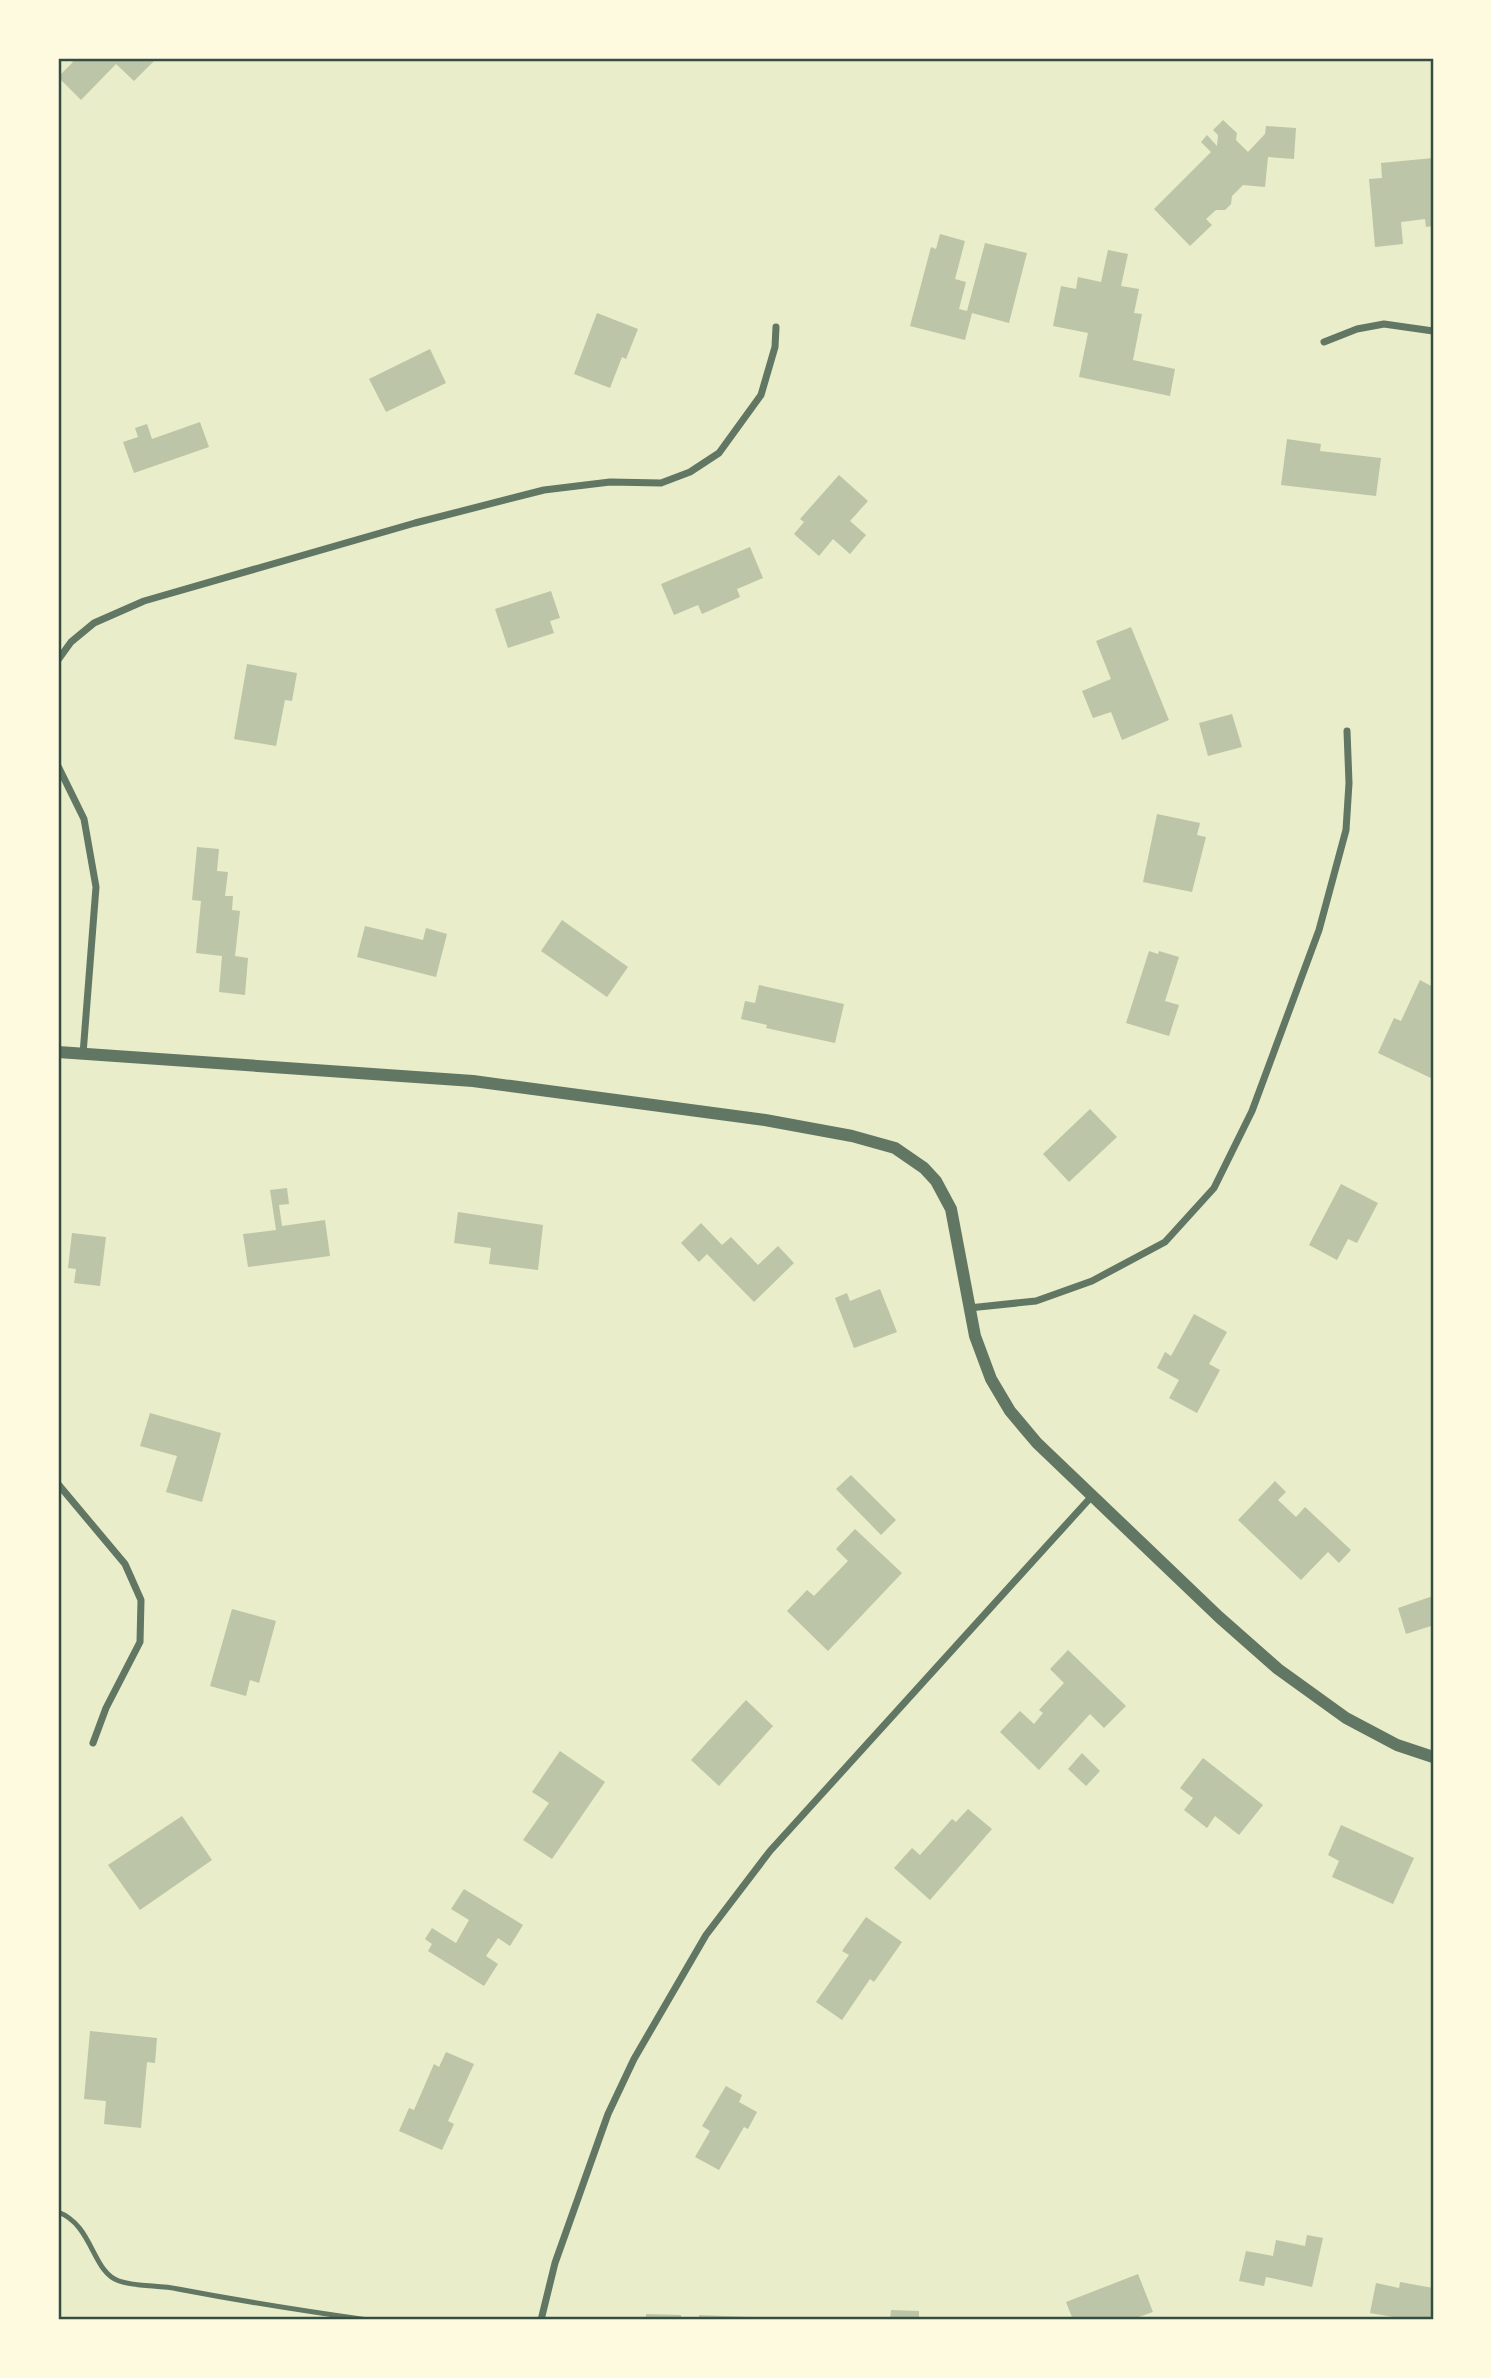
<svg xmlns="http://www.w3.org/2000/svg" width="1491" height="2378" font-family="'Varela Round',sans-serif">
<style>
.building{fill:#bcc5a7}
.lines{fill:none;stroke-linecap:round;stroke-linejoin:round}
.service{stroke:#617663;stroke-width:5}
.minor{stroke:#617663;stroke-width:7}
.tertiary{stroke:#617663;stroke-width:12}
.neatline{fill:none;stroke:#344e41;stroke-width:2.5}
</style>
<rect width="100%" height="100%" fill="#e9edc9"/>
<!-- building -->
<g class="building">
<polygon points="69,58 157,58 134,81 116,64 81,100 58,77 73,62"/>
<polygon points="1223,120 1237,133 1236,140 1248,152 1265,134 1266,126 1296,128 1294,159 1268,157 1265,187 1243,185 1232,196 1231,204 1225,210 1216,210 1206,219 1212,225 1190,246 1154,209 1211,152 1201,142 1207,135 1217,146 1218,135 1213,130"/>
<polygon points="1433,158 1433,226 1426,227 1425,219 1401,222 1403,244 1375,247 1369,179 1382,178 1381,163"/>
<polygon points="940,234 965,241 955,279 966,282 959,309 967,311 985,243 1027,253 1009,323 972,313 965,340 910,326 931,247 936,249"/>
<polygon points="1108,250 1128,254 1121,286 1139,289 1134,313 1142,314 1133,360 1175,369 1170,396 1079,377 1088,333 1053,326 1061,286 1076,289 1078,277 1101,282"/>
<polygon points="597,313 638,329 626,359 622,357 610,388 574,374"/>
<polygon points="430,349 446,383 386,412 369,379"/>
<polygon points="200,422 209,447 134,473 123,442 138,437 135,428 147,424 152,439"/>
<polygon points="1287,439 1321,444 1320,451 1381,458 1376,496 1281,485"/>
<polygon points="839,475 868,501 850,521 866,535 850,554 833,539 819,556 794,534 804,522 800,519"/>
<polygon points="750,547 763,578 737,589 740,597 702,614 698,605 674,615 661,584"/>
<polygon points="551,591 560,618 550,621 554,633 508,648 495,609"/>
<polygon points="1131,627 1169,720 1122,740 1111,712 1093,718 1082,691 1111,679 1096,641"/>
<polygon points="247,664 297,673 292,701 285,700 276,746 234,739"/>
<polygon points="1232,714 1242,747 1208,756 1199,723"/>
<polygon points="1157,814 1200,823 1197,835 1206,837 1192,892 1143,882"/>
<polygon points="197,847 219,849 217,871 228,872 225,896 233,896 232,910 240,911 235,956 248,958 245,995 219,992 222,956 196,953 201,901 192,900"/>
<polygon points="562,920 628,967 607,997 541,951"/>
<polygon points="365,926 423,940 426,928 447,934 436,977 357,957"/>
<polygon points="1149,951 1158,954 1159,951 1179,957 1165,1001 1179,1005 1169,1036 1126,1023"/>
<polygon points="1420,980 1433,987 1433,1079 1378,1053 1394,1018 1401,1021"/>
<polygon points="759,985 844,1004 835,1043 766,1028 767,1025 741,1019 745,1001 755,1003"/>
<polygon points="1090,1109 1117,1137 1069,1182 1043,1154"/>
<polygon points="1341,1184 1378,1203 1357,1243 1348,1239 1337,1260 1309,1245"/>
<polygon points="287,1188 289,1204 279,1205 282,1226 325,1220 330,1256 248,1267 243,1234 276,1230 270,1190"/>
<polygon points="458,1212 543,1225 538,1270 489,1264 491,1248 454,1243"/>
<polygon points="701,1223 722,1245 731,1237 758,1265 778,1246 794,1263 754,1302 707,1254 699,1262 681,1243"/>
<polygon points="72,1233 106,1237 100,1286 74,1283 76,1269 68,1268"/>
<polygon points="880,1289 897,1332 854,1348 835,1298 847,1293 850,1301"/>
<polygon points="1194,1314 1227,1332 1209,1364 1220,1370 1197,1413 1169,1398 1179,1380 1157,1368 1165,1352 1171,1356"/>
<polygon points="150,1413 221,1433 202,1502 166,1492 177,1456 140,1446"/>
<polygon points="851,1475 896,1520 881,1535 836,1489"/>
<polygon points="1275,1481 1286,1492 1278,1500 1296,1517 1305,1507 1351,1550 1339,1563 1328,1552 1301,1580 1238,1520"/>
<polygon points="855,1529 902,1573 828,1651 787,1611 807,1590 814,1596 848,1561 836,1549"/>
<polygon points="1433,1596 1433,1630 1431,1626 1406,1634 1398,1608"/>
<polygon points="232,1609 276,1621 259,1683 250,1680 246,1696 210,1686"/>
<polygon points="1068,1650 1126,1706 1104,1728 1090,1714 1039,1770 1000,1732 1020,1711 1034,1724 1043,1713 1039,1710 1064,1683 1050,1669"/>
<polygon points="746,1700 773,1726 719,1786 691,1760"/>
<polygon points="560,1751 605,1782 552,1859 523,1840 549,1803 532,1792"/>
<polygon points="1082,1753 1100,1771 1086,1786 1068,1769"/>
<polygon points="1203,1758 1263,1805 1239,1835 1215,1816 1207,1828 1184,1810 1193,1798 1180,1788"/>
<polygon points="968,1809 992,1829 930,1900 894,1868 912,1848 920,1855 952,1819 956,1822"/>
<polygon points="182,1816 212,1860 140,1910 108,1865"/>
<polygon points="1341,1825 1414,1858 1393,1904 1332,1877 1339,1861 1328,1855"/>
<polygon points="464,1889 523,1925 510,1946 498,1938 486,1956 498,1964 484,1986 428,1951 432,1944 425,1939 432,1928 456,1943 469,1920 451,1909"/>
<polygon points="866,1917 902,1942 874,1982 870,1979 842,2020 816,2002 849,1955 842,1951"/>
<polygon points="90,2031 157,2038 155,2063 147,2062 141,2128 104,2124 106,2101 84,2099"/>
<polygon points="446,2052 474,2064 448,2121 454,2124 442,2150 399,2131 409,2108 414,2110 434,2064 439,2067"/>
<polygon points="726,2086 742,2095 739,2102 757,2112 748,2129 744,2127 719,2170 695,2157 710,2131 702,2126"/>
<polygon points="1307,2235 1323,2238 1312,2287 1266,2277 1264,2286 1239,2281 1246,2251 1273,2256 1276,2240 1305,2246"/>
<polygon points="1138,2274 1153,2312 1130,2320 1073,2320 1066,2302"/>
<polygon points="1400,2282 1433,2288 1433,2320 1410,2320 1370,2313 1376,2283 1399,2288"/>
<polygon points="891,2310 919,2311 919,2320 890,2320"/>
<polygon points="646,2314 681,2315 681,2320 646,2320"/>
<polygon points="699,2315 749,2317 749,2320 699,2320"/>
</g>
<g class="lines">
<!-- service -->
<path class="service" d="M58,2212C93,2225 92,2272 119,2281C137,2287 159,2285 178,2289C241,2301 304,2311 368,2320"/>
<!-- minor -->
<g class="minor">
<polyline points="1324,342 1357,329 1384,324 1433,331"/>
<polyline points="58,660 71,642 94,623 144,601 415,523 544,490 610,482 661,483 690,472 719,453 761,395 775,347 776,327"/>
<polyline points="58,766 84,819 96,887 83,1054"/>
<polyline points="969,1308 1036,1301 1092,1281 1165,1242 1214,1188 1252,1111 1319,930 1346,830 1349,783 1347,731"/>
<polyline points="58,1484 125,1564 141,1600 140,1642 106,1708 93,1743"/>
<polyline points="541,2320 555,2263 608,2114 634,2059 706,1935 770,1851 1092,1496"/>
</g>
<!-- tertiary -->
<polyline class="tertiary" points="58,1052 473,1081 765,1120 852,1136 895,1148 924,1168 936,1181 951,1209 975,1336 991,1379 1010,1411 1037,1443 1219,1617 1278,1669 1346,1718 1397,1745 1433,1757"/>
</g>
<!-- border -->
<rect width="1491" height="2378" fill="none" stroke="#fefae0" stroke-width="119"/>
<rect x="60" y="60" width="1372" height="2258" class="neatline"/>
</svg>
